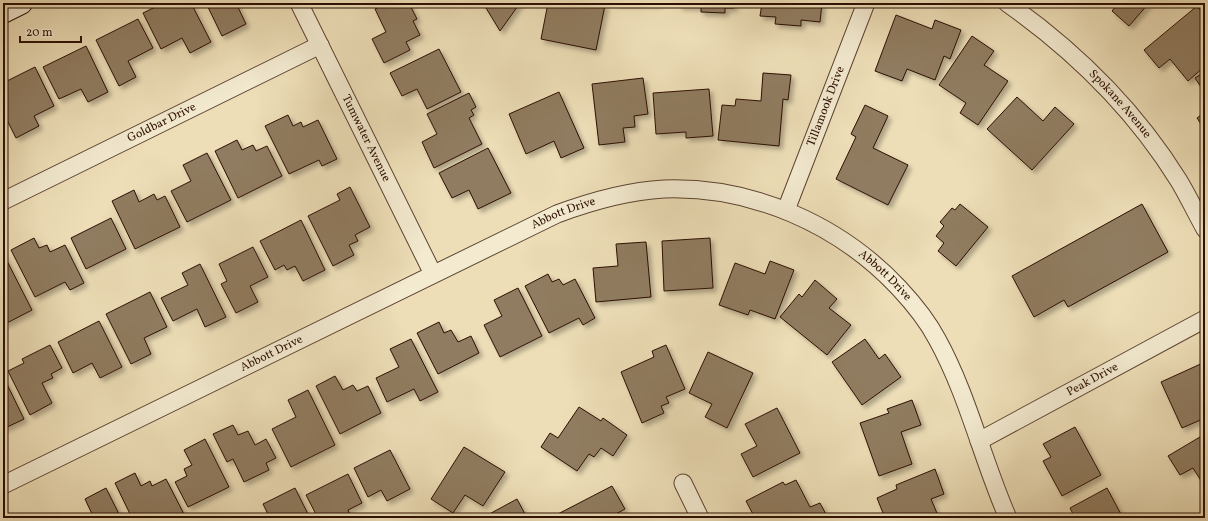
<svg xmlns="http://www.w3.org/2000/svg" width="1208" height="521" font-family="Vollkorn,serif">
<style>
.building{fill:#907b60;stroke:#2c0f02;filter:url(#shadow)}
.lines{fill:none;stroke-linecap:round;stroke-linejoin:round}
.minor-casing{stroke:#5c432f;stroke-width:19}
.secondary-casing{stroke:#2c0f02;stroke-width:24}
.minor{stroke:#f3ead0;stroke-width:17}
.secondary{stroke:#f3ead0;stroke-width:22}
.labels{text-anchor:middle;dominant-baseline:central;stroke-width:3;stroke-linejoin:round;paint-order:stroke}
.street-label{font-size:12px;fill:#2c0f02;stroke:#f3ead0}
</style>
<defs>
<filter id="shadow"><feDropShadow dx="3.5" dy="3.5" stdDeviation="2" flood-color="#0004"/></filter>
</defs>
<rect width="100%" height="100%" fill="#eddeb7"/>
<filter id="stains"><feTurbulence type="fractalNoise" baseFrequency=".005" numOctaves="4"/><feColorMatrix values="0 0 0 0 .2 0 0 0 0 .09 0 0 0 0 .02 0 0 0 .5 -.17"/></filter>
<radialGradient id="worn" r=".72"><stop offset=".6" stop-color="#630" stop-opacity="0"/><stop offset="1" stop-color="#630" stop-opacity=".3"/></radialGradient>
<!-- building -->
<g class="building">
<polygon points="163,3 191,3 211,42 190,53 182,38 161,49 143,13"/>
<polygon points="206,3 236,3 246,24 222,36"/>
<polygon points="388,3 409,3 417,19 413,21 420,35 406,42 410,50 384,63 372,39 386,32 375,9"/>
<polygon points="483,3 520,3 500,31"/>
<polygon points="548,3 595,3 605,5 596,50 541,39"/>
<rect x="615" y="3" width="43" height="1"/>
<polygon points="679,3 734,3 734,8 725,8 725,13 701,12 701,7 679,6"/>
<polygon points="762,3 822,3 820,22 801,20 801,26 775,24 776,17 760,16"/>
<polygon points="1118,3 1149,3 1129,26 1112,11"/>
<polygon points="1197,6 1205,16 1205,66 1188,81 1170,59 1159,68 1144,50"/>
<polygon points="896,15 932,29 935,20 961,30 950,59 944,56 935,80 907,69 902,81 875,71"/>
<polygon points="138,19 153,48 128,61 136,77 119,86 96,40"/>
<polygon points="972,36 994,51 984,65 1008,81 978,125 960,113 966,103 939,85"/>
<polygon points="86,46 108,92 88,102 81,89 59,99 43,67"/>
<polygon points="439,49 461,92 427,109 417,89 402,96 390,73"/>
<polygon points="35,67 54,106 34,116 39,126 16,138 3,112 3,83"/>
<polygon points="1205,72 1205,93 1195,78"/>
<polygon points="763,73 791,75 788,100 783,99 779,146 718,140 722,105 735,106 736,99 761,101"/>
<polygon points="643,78 648,114 634,116 635,127 623,128 625,142 599,145 592,84"/>
<polygon points="709,89 713,136 686,138 686,132 656,134 653,93"/>
<polygon points="559,92 584,148 561,158 554,141 526,154 509,114"/>
<polygon points="469,93 476,107 471,110 474,115 469,118 482,144 434,168 422,142 437,134 427,114"/>
<polygon points="1017,97 1043,121 1055,107 1074,124 1032,170 987,129"/>
<polygon points="865,105 888,116 873,148 908,165 888,205 836,179 856,137 851,134"/>
<polygon points="1205,112 1205,130 1197,118"/>
<polygon points="288,115 293,126 301,122 303,127 318,120 337,159 322,166 319,160 289,174 265,126"/>
<polygon points="237,140 242,150 253,145 256,151 267,146 282,176 238,198 215,151"/>
<polygon points="488,148 511,193 478,209 469,190 452,198 439,173"/>
<polygon points="207,153 231,200 187,222 171,191 191,181 183,165"/>
<polygon points="350,187 370,227 355,235 358,241 349,245 354,255 333,266 308,216 340,200 337,194"/>
<polygon points="134,190 139,202 154,194 157,200 165,196 180,227 135,249 112,201"/>
<polygon points="960,204 988,227 956,266 938,251 944,243 936,236 944,226 940,222 952,208 955,210"/>
<polygon points="1142,204 1168,252 1068,307 1064,300 1034,317 1012,276"/>
<polygon points="111,218 126,249 86,269 71,238"/>
<polygon points="301,220 325,270 303,281 295,266 287,270 284,265 275,270 260,241"/>
<polygon points="34,238 39,248 47,245 50,252 65,245 84,283 70,290 65,282 35,297 11,250"/>
<polygon points="710,238 713,288 664,291 662,241"/>
<polygon points="646,242 651,297 596,302 593,268 618,266 616,244"/>
<polygon points="253,247 268,277 250,286 258,302 236,313 221,284 227,281 219,264"/>
<polygon points="3,253 32,310 3,325"/>
<polygon points="770,261 794,270 775,319 750,310 748,315 719,305 735,263 765,274"/>
<polygon points="200,264 226,317 205,327 197,309 173,321 161,298 188,285 182,273"/>
<polygon points="548,274 552,282 559,279 563,285 575,279 595,318 583,325 579,318 549,333 525,286"/>
<polygon points="815,280 837,299 829,308 851,325 827,355 780,317 799,294 802,297"/>
<polygon points="518,288 542,336 500,357 484,325 502,316 494,300"/>
<polygon points="150,292 167,327 144,338 151,354 131,364 106,314"/>
<polygon points="99,321 122,367 100,378 92,363 73,373 58,342"/>
<polygon points="439,322 444,333 451,330 458,342 471,336 479,353 438,374 417,333"/>
<polygon points="411,339 438,392 420,401 414,389 387,402 376,378 399,367 390,349"/>
<polygon points="865,339 879,359 885,354 901,377 862,405 832,362"/>
<polygon points="50,345 62,368 51,374 53,378 42,383 52,403 30,415 8,371 24,363 22,359"/>
<polygon points="666,345 685,389 666,397 669,403 661,406 664,413 642,423 621,372 654,357 652,351"/>
<polygon points="708,352 753,373 727,428 705,417 712,404 689,393"/>
<polygon points="1205,362 1205,418 1182,428 1161,382"/>
<polygon points="3,376 24,419 3,429"/>
<polygon points="335,376 343,390 353,385 357,391 368,386 381,413 340,434 316,386"/>
<polygon points="308,390 335,445 291,467 272,429 296,417 288,400"/>
<polygon points="912,400 921,425 901,432 912,464 879,476 860,423 889,413 887,409"/>
<polygon points="579,407 601,421 603,418 627,435 613,456 601,448 594,457 589,454 577,471 541,447 550,433 558,438"/>
<polygon points="777,408 800,453 753,477 741,454 757,446 745,424"/>
<polygon points="233,425 238,435 248,431 255,445 266,439 276,458 266,463 269,470 244,482 233,459 227,462 213,434"/>
<polygon points="1075,427 1101,475 1062,496 1043,461 1051,457 1043,444"/>
<polygon points="1205,434 1205,487 1193,468 1180,475 1168,456"/>
<polygon points="205,439 229,487 188,507 175,482 187,476 184,469 192,465 184,450"/>
<polygon points="464,447 505,472 483,506 465,495 453,513 431,499"/>
<polygon points="390,450 410,489 387,501 381,490 368,497 354,468"/>
<polygon points="935,469 944,494 931,499 939,518 885,518 877,498 897,489 896,485"/>
<polygon points="135,473 141,486 150,481 152,486 166,479 186,518 132,518 115,483"/>
<polygon points="348,474 362,503 348,510 350,515 344,518 318,518 306,495"/>
<polygon points="796,480 810,507 820,503 828,518 755,518 746,501 783,482 785,485"/>
<polygon points="612,486 625,509 612,516 613,518 557,518 556,515"/>
<polygon points="106,488 121,518 88,518 93,516 85,499"/>
<polygon points="295,488 310,518 270,518 263,504"/>
<polygon points="1107,488 1123,518 1075,518 1070,508"/>
<polygon points="517,499 525,514 518,518 482,518"/>
</g>
<g class="lines">
<defs>
<g id="minor">
<path id="s1" d="M299,3L433,274"/>
<path id="s2" d="M1007,3C1075,51 1135,110 1179,181C1188,196 1196,213 1205,229"/>
<path id="s3" d="M3,201L320,45"/>
<path id="s4" d="M786,210L866,3"/>
<path id="s5" d="M979,441L1205,319"/>
<polyline points="683,483 700,518"/>
<path id="s6" d="M3,485L557,214C592,201 627,191 664,189C752,186 839,224 899,288C913,303 927,320 937,339C968,395 982,459 1008,518"/>
</g>
<polyline id="secondary" points="3,12 21,3"/>
</defs>
<!-- minor casing -->
<use href="#minor" class="minor-casing"/>
<!-- secondary casing -->
<use href="#secondary" class="secondary-casing"/>
<!-- minor -->
<use href="#minor" class="minor"/>
<!-- secondary -->
<use href="#secondary" class="secondary"/>
</g>
<g class="labels">
<!-- street labels -->
<g class="street-label">
<text stroke="none"><textPath href="#s2" startOffset="152">Spokane Avenue</textPath></text>
<text stroke="none"><textPath href="#s4" startOffset="111">Tillamook Drive</textPath></text>
<text stroke="none"><textPath href="#s3" startOffset="177">Goldbar Drive</textPath></text>
<text stroke="none"><textPath href="#s1" startOffset="151">Tumwater Avenue</textPath></text>
<text stroke="none"><textPath href="#s6" startOffset="623">Abbott Drive</textPath></text>
<text stroke="none"><textPath href="#s6" startOffset="971">Abbott Drive</textPath></text>
<text stroke="none"><textPath href="#s6" startOffset="299">Abbott Drive</textPath></text>
<text stroke="none"><textPath href="#s5" startOffset="129">Peak Drive</textPath></text>
</g>
</g>
<!-- margin -->
<rect width="1208" height="521" fill="none" stroke="#eddeb7" stroke-width="16"/>
<rect x="4" y="4" width="1200" height="513" fill="none" stroke="#2c0f02" stroke-width="2"/>
<rect x="8" y="8" width="1192" height="505" fill="none" stroke="#2c0f02"/>
<!-- scale -->
<path d="M20 36v6h61v-6" fill="none" stroke="#2c0f02" stroke-width="2"/>
<text x="26" y="36" font-size="12" fill="#2c0f02" stroke="#f3ead0" stroke-width="3" paint-order="stroke">20 m</text>
<rect width="100%" height="100%" filter="url(#stains)"/>
<rect width="100%" height="100%" fill="url(#worn)"/>
</svg>
